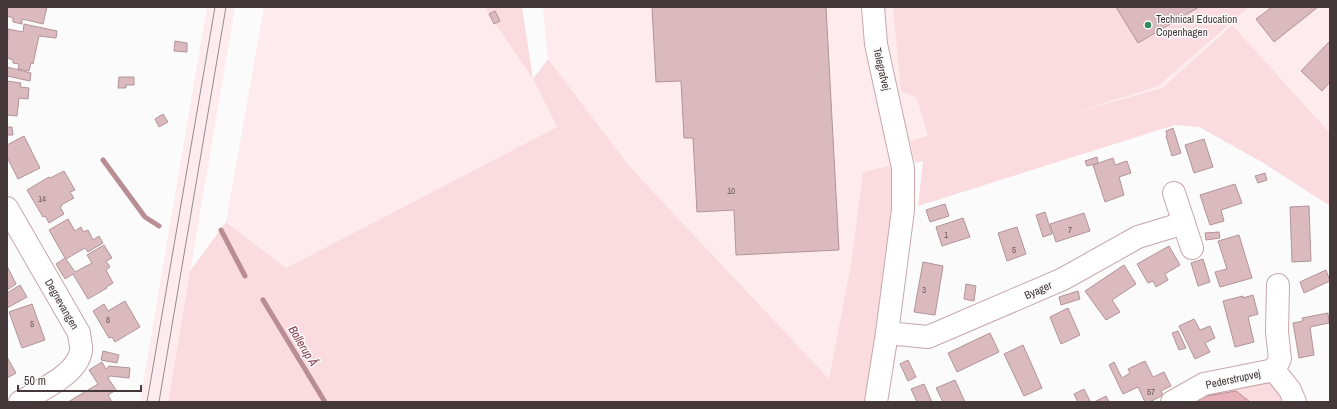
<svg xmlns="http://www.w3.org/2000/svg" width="1337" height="409" font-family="'Archivo Narrow',sans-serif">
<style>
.built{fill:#fdebee}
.green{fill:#fadbe0}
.water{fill:#e9b1ba;stroke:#b88d94}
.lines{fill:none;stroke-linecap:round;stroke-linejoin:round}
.stream{stroke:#b88d94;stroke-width:5}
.building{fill:#dababf;stroke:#b29398}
.minor-casing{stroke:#c7a7ac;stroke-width:24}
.minor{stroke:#fff;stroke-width:22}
.tram{stroke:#928b8c;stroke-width:1}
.poi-dot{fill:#348a5e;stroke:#fbfbfb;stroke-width:1.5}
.labels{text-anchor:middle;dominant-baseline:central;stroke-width:3;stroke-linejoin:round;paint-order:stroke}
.number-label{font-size:9px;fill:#6a585b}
.poi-label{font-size:11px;fill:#45383a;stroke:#fbfbfb;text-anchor:start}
.street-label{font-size:11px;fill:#45383a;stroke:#fbfbfb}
.water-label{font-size:12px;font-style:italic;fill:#843f4e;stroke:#fbfbfb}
</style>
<rect width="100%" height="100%" fill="#fbfbfb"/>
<!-- built -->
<g class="built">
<polygon points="207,7 235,7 168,402 140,402"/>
<polygon points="264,7 484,7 533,79 557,127 286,268 226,222"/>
<polygon points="543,7 1330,7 1330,133 1231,25 1162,88 923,157 863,172 851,264 829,379 630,167 548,59"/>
</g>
<!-- green -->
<g class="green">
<polygon points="484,7 522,7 533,79 548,59 630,167 829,379 851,264 863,172 896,164 893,210 866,402 168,402 190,271 226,222 286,268 557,127 533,79"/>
<polygon points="893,7 1249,7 1158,86 1063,116 1162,88 1232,25 1330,133 1330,206 1262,162 1199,127 1175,125 918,206 923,161 915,163 910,141 928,136 917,98 901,91"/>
<polygon points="1267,379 1280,384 1287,402 1250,402 1236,391 1201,397 1209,387"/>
</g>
<!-- water -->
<polygon class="water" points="1236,391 1250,402 1191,402 1201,397"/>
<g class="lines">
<!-- stream -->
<g class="stream">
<polyline points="103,160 145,217 159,226"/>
<polyline points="221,230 245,276"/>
<polyline points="263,300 325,402"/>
</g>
</g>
<!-- building -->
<g class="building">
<polygon points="7,7 47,7 43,24 22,19 22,24 13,22 13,18 7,16"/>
<polygon points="652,7 826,7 839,250 736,255 734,210 697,212 693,138 684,138 681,81 656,82"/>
<polygon points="1116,7 1199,7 1138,43"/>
<polygon points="1272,7 1318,7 1274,42 1256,19"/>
<polygon points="495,11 500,21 494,24 489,14"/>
<polygon points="24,24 57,31 56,38 39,36 33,64 31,63 29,71 18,69 19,64 13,63 13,60 7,58 8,29 23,32"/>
<polygon points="175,41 187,43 187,52 174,51"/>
<polygon points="1330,41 1330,82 1322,91 1301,71"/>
<polygon points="7,67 31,73 30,81 7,76"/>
<polygon points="119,77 134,77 134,85 126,85 126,88 118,88"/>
<polygon points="7,81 21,83 20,87 29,88 28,99 19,98 17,116 7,115"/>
<polygon points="163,114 168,122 159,127 155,119"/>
<polygon points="7,127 12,127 13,135 7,135"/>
<polygon points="1173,128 1181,153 1172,156 1166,136 1167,136 1166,131"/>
<polygon points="24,136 40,168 18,179 7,157 7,145"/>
<polygon points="1204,139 1213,167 1194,173 1185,145"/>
<polygon points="1097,157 1098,163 1087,166 1085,161"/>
<polygon points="1113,158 1115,165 1127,161 1131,173 1119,177 1124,195 1105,202 1093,165"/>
<polygon points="64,171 75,190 70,192 74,198 61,205 62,206 60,207 64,214 49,223 45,216 43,217 27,190 49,177 50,178"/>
<polygon points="1265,173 1267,180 1258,183 1255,176"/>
<polygon points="1235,184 1242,203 1221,210 1224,221 1210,225 1200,195"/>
<polygon points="945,204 949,216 930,222 926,210"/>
<polygon points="1309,206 1311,261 1292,262 1290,207"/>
<polygon points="1045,212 1052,234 1043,237 1036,215"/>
<polygon points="1084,213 1090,231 1056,242 1050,224"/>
<polygon points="963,218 970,237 942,246 936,227"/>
<polygon points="68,219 75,231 81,227 83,232 88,230 93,240 99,236 103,243 88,252 85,248 66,259 75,272 92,263 87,255 104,245 112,258 106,261 110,267 106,270 113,283 106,287 107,288 88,299 73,274 65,279 56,264 65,258 49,230"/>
<polygon points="1017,227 1026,254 1007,261 998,233"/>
<polygon points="1219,232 1220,238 1206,240 1205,233"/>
<polygon points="1239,235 1252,278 1220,287 1215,272 1227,269 1218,241"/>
<polygon points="1169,246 1180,265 1165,274 1168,280 1156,287 1153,281 1148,283 1137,264"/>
<polygon points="1203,259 1210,282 1198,286 1191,263"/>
<polygon points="923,262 943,266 935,315 914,312"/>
<polygon points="1124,265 1136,284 1112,300 1120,312 1106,320 1085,291"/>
<polygon points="7,266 16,284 7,290"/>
<polygon points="1326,270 1330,281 1304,293 1300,282"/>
<polygon points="966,284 976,286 974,301 964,299"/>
<polygon points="20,285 27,297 7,308 7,293"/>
<polygon points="1078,291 1080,299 1061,305 1059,297"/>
<polygon points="1253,295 1258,314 1248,317 1254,342 1235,347 1223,301 1243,296 1243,298"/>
<polygon points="125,301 140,327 115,342 112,337 109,338 93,311 104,304 108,311"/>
<polygon points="32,304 45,340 22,348 9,312"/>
<polygon points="1068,308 1080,335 1061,344 1050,317"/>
<polygon points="1328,313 1329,323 1310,327 1314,355 1299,358 1293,323 1303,321 1302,318"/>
<polygon points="1194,319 1200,330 1210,326 1215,338 1205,343 1210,352 1195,359 1179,326"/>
<polygon points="1178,331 1186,348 1179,350 1172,333"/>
<polygon points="990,333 999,352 957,372 948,353"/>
<polygon points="1023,345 1042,388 1024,396 1004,354"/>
<polygon points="103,351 119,355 117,363 101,360"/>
<polygon points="7,357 16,373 7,378"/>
<polygon points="908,360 916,377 908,381 900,364"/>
<polygon points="1145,361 1153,377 1164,372 1171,386 1161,391 1163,395 1150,402 1145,402 1138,387 1123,394 1109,365 1114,362 1122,378 1130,373 1128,369"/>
<polygon points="102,362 106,369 109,366 130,368 129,378 110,376 108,378 116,390 108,395 112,402 68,402 98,384 89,370"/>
<polygon points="955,380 965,402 943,402 936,388"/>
<polygon points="924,384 932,402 917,402 911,389"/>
<polygon points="1084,389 1090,401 1087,402 1078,402 1074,394"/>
<polygon points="1106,396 1109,402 1094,402"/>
</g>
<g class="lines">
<defs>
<g id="minor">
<polyline points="873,7 876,44 903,168 903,210 887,333 876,402"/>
<polyline points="1174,193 1192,248"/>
<path d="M7,208L79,333C79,338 82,346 81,351C77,375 39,391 20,402"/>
<polyline points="887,333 928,337 1063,279 1138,237 1184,223"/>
<polyline points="1274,370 1280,359 1277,332 1278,285"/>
<polyline points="1172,402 1204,384 1274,370 1290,390 1295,402"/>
</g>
</defs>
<!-- minor casing -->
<use href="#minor" class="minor-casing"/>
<!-- minor -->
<use href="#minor" class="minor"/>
<!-- tram -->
<g class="tram">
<polyline points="147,402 215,7"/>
<polyline points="159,402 226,7"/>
</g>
</g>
<!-- markers -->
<circle class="poi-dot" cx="1148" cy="25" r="4"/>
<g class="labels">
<!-- number labels -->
<g class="number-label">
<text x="731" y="191">10</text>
<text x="42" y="199">14</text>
<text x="1070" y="230">7</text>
<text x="946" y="235">1</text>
<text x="1014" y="250">5</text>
<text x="924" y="290">3</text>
<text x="108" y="320">8</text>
<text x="32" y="324">5</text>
<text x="1151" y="392">57</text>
</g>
<!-- poi labels -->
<g class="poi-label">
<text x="1156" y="19">Technical Education<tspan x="1156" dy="13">Copenhagen</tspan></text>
</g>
<!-- street labels -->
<g class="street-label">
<text transform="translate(882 69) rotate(77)">Telegrafvej</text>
<text transform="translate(1038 290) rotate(-24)">Byager</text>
<text transform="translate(62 304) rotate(60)">Degnevangen</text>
<text transform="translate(1233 379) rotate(-12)">Pederstrupvej</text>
</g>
<!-- water labels -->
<g class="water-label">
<text transform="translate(303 346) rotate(59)">Ballerup Å</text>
</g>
</g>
<!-- border -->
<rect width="1337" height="409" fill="none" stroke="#45383a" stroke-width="16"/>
<!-- scale -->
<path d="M18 385v6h123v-6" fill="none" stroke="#45383a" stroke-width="2"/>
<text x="24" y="385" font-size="12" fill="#45383a" stroke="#fbfbfb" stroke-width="3" paint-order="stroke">50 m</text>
</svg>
